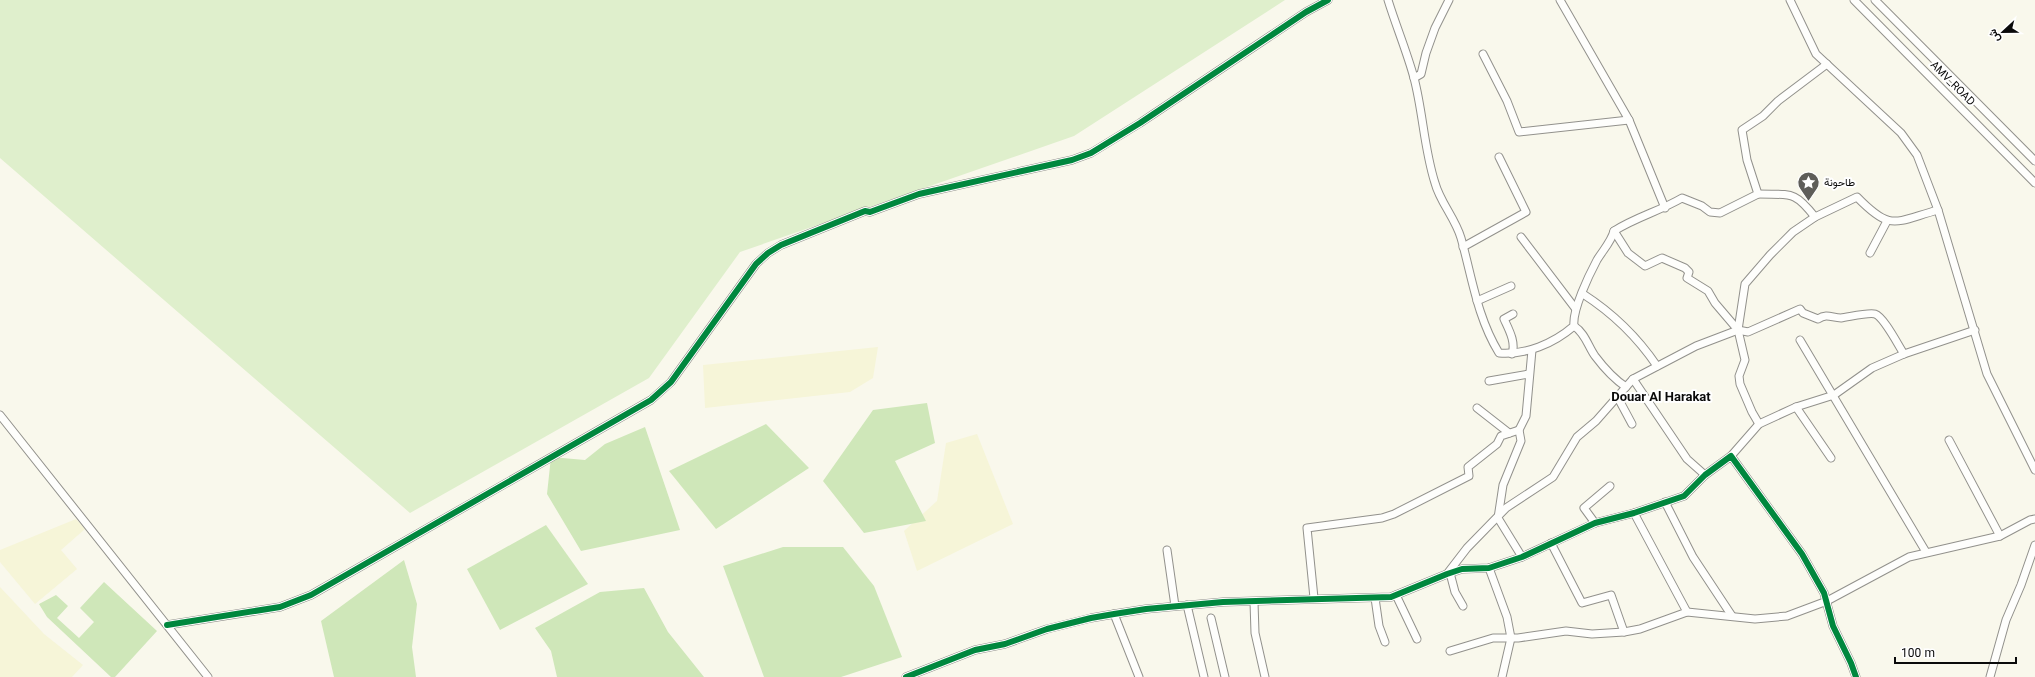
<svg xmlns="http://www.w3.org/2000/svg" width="2035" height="677" font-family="Georgia,Vazirmatn,serif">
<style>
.farmland{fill:#f6f5d8}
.green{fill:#dfefcc}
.forest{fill:#cfe7b9}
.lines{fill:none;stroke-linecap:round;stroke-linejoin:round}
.street-casing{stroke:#92918c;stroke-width:9}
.street{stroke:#fefefc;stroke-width:7}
.cycleway-casing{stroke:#fff;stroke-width:8}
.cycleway{stroke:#00873e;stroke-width:6}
.labels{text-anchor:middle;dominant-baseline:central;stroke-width:4;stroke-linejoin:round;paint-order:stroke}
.street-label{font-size:11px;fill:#0a0a0a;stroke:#fff}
.poi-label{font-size:11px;fill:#0a0a0a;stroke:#fff;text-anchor:start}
.quarter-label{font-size:13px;font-weight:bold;fill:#0a0a0a;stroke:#fff}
</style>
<rect width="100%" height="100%" fill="#f9f8ec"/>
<!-- farmland -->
<g class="farmland">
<polygon points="878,347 873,378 850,392 705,408 703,365"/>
<polygon points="977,434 1013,524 917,571 904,531 937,501 946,443"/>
<polygon points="76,519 85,529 61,550 77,569 35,604 0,562 0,550"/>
<polygon points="0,587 44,634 83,665 72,677 0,677"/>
</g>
<!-- green -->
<polygon class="green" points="0,0 1285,0 1074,136 740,252 649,378 410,513 0,158"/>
<!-- forest -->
<g class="forest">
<polygon points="927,403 935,443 895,461 926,521 864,533 823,481 873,410"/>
<polygon points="766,424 809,468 716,529 669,471"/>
<polygon points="645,427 680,530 581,551 547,494 551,457 585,460 605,444"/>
<polygon points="546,525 588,584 500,630 467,569"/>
<polygon points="783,547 843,547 874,586 902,657 841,677 764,677 723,566"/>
<polygon points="404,560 417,604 412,647 416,677 334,677 321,621"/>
<polygon points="104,582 157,631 115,677 111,677 47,617 39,604 56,595 68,606 57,618 79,638 94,622 80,608"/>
<polygon points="644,588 668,632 704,677 557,677 551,651 535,628 600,592"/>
</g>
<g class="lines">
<defs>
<g id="street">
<path d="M1388,0C1396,26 1407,52 1414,78C1423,112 1424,149 1435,183C1440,202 1455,218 1461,238C1472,277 1477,317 1499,353C1526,355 1553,344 1574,326C1572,310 1589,275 1597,260C1603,250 1611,242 1614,231C1636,217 1660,211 1682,198L1702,206L1710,212L1720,213L1758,194L1747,160L1742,130L1763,116L1778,101L1827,64"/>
<polyline points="1560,0 1629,120 1665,208"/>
<polyline points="1790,0 1816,54 1901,133 1917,155 1938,210 1987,374 2035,470"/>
<polyline points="1854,0 2035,183"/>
<polyline points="1875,0 2035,161"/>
<polyline points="1483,54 1507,101 1519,132 1629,120"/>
<polyline points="1414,78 1421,74 1426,53 1435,28 1449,0"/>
<path d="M1758,194C1791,195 1794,190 1815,217"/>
<polyline points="1614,231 1628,253 1645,266 1662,258 1685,268 1689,272 1687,278 1708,291 1715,303 1738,330"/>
<polyline points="1521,237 1575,308"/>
<polyline points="1463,247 1526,212 1499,157"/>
<polyline points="1870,253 1887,221"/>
<path d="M1583,294C1611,312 1638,338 1657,366"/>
<polyline points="1477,301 1511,286"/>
<path d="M1574,326C1585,333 1588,346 1595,356C1604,368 1614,379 1626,387"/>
<polyline points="1800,340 1926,552"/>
<path d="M1512,354C1516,342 1509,330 1504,319L1513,314"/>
<polyline points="1633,379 1687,459 1705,475"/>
<polyline points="1489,381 1529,374"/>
<polyline points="1617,396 1632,424"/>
<polyline points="1796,407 1831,458"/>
<polyline points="1477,408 1509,433"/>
<polyline points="0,415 208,677"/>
<path d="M1759,424L1752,412L1740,384L1739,376L1745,360L1738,330L1745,284L1770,255L1793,232L1815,217L1857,197C1891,232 1894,222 1938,210"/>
<polyline points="1949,440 2000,536"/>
<polyline points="1731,456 1759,424 1796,407 1834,395 1872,368 1904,354 1975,330"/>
<polyline points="1665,502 1693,557 1732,616"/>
<polyline points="1595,523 1584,508 1610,486"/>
<polyline points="1551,543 1582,603 1611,595 1624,632"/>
<polyline points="1167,550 1175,606"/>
<polyline points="1522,557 1498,518 1503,485 1521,441 1519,430 1526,416 1532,350"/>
<polyline points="1489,568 1507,617 1511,638 1502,677"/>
<polyline points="1450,573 1455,592 1463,606"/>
<path d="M1447,574L1467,548L1506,508L1553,477L1577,437L1596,421L1633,379L1696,346L1738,330L1748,332L1800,309L1803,313L1818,319C1827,313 1832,318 1841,318C1849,317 1869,312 1875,314C1884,317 1898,345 1904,354"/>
<polyline points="1396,595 1417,639"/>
<polyline points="1314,598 1307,528 1382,518 1394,514 1469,476 1468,467 1497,444 1501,436 1519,430"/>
<polyline points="1375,598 1379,626 1385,642"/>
<polyline points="1254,602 1255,633 1265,677"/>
<polyline points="1187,605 1204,677"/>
<polyline points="1687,612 1755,619 1787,616 1827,601 1909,557 2000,536 2030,520 2035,519"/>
<polyline points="1114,614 1139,677"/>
<polyline points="1211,618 1225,677"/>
<polyline points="167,625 280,607 311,595 651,400 671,382 756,264 768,253 781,245 865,211 870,212 919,194 1072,160 1091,153 1140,123 1306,12 1328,0"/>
<polyline points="1450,651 1493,638 1518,638 1566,631 1592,634 1624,632 1640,629 1687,612 1634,513"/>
<polyline points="906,677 975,650 1005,644 1047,629 1091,618 1114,614 1146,609 1223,602 1391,597 1447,574 1462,569 1489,568 1522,557 1595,523 1634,513 1684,496 1705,475 1731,456 1802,554 1824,593 1833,626 1851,663 1856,677"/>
<polyline points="1990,677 2006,620 2021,585 2035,545"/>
</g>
</defs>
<!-- street casing -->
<use href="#street" class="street-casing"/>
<!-- street -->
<use href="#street" class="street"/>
<defs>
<g id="cycleway">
<polyline points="167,625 280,607 311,595 651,400 671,382 756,264 768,253 781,245 865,211 870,212 919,194 1072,160 1091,153 1140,123 1306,12 1328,0"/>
<polyline points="906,677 975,650 1005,644 1047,629 1091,618 1114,614 1146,609 1223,602 1391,597 1447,574 1462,569 1489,568 1522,557 1595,523 1634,513 1684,496 1705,475 1731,456 1802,554 1824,593 1833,626 1851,663 1856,677"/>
</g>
</defs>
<!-- cycleway casing -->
<use href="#cycleway" class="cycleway-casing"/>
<!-- cycleway -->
<use href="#cycleway" class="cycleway"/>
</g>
<!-- icons -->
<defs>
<symbol id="sight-pin" viewBox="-11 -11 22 30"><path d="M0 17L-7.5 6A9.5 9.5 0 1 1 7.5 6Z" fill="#5e5d59" stroke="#fff"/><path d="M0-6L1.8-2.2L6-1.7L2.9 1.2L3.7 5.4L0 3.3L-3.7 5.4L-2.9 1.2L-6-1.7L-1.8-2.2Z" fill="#fff"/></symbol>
</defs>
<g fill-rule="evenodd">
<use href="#sight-pin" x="1796" y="170" width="25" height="34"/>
</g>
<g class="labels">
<!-- street labels -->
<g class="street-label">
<text transform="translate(1952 84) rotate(45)">AMV_ROAD</text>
</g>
<!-- poi labels -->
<g class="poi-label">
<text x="1824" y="183">طاحونة</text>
</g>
<!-- quarter labels -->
<g class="quarter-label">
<text x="1661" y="398">Douar Al Harakat</text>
</g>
</g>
<!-- north arrow -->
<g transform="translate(2003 32) rotate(248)" stroke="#ffffff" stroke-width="3" paint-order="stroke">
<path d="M0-3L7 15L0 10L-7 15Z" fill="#0a0a0a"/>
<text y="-6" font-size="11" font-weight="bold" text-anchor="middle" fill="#0a0a0a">ش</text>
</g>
<!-- scale -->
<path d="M1895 657v6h121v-6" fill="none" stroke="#0a0a0a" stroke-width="2"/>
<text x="1901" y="657" font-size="12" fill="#0a0a0a" stroke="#ffffff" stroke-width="3" paint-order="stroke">100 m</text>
</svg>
